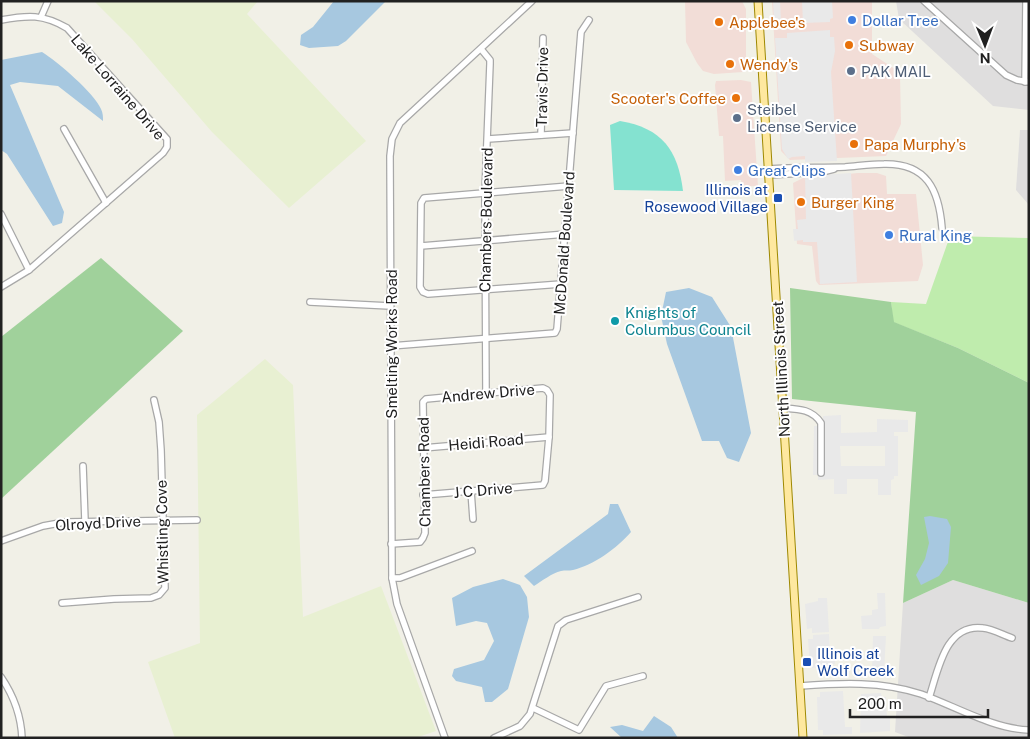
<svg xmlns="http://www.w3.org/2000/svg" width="1030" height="739" font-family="'Public Sans',sans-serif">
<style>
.residential{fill:#dfdede}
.commercial{fill:#f2ddd7}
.farmland{fill:#e8f0d2}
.grass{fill:#bfecad}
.forest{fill:#a0d19b}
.pitch{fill:#84e2d0}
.parking{fill:#e9e9e9;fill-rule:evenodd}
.water{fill:#a7c8e0}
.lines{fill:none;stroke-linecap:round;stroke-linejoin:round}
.minor-casing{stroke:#a8a8a8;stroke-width:8}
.major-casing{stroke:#9e8800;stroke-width:9}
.minor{stroke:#fff;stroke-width:5.5}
.major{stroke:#fee89f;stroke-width:7}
.shop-dot{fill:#3f7fe0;stroke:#fff;stroke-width:2}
.food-dot{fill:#e8710a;stroke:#fff;stroke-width:2}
.service-dot{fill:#5c6f8a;stroke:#fff;stroke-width:2}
.transit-dot{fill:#1a4fb4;stroke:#fff;stroke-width:2}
.culture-dot{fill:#0f9aa8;stroke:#fff;stroke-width:2}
.labels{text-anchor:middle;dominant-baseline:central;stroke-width:4;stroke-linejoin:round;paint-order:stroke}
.shop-label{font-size:15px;fill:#366cbe;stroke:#fff;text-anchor:start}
.food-label{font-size:15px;fill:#c56008;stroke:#fff;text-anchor:start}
.service-label{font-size:15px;fill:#4e5e75;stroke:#fff;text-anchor:start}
.street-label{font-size:15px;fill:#212121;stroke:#fff}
.transit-label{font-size:15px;fill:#164399;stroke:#fff;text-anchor:end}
.culture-label{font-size:15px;fill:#0d838f;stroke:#fff;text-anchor:start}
</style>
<rect width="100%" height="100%" fill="#f1f0e7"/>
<!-- residential -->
<g class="residential">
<polygon points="896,1 1029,1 1029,110 993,106 899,19"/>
<polygon points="1020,130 1029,130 1029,205 1016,190"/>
<polygon points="953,580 1029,603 1029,738 911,738 895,732 903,603"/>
</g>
<!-- commercial -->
<g class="commercial">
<polygon points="685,1 742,1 746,9 746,65 743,72 714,74 703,71 697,63 686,42"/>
<polygon points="772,1 872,1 872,54 898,71 900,75 901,124 886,156 790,160 781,151"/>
<polygon points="741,80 751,82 758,186 742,186 741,180 725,181 723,136 719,136 715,85 716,81"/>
<polygon points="858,173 877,173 886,176 887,194 916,194 923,265 918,281 819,285 816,281 812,246 797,244 793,183 803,178"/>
</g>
<!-- farmland -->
<g class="farmland">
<polygon points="94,1 258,1 247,14 366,141 289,208 212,132 132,39"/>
<polygon points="265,359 293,385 303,617 381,586 436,731 415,738 175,738 148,662 200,643 197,415"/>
</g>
<!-- grass -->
<polygon class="grass" points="950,236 1029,238 1029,383 958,348 893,322 891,302 926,304"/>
<!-- forest -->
<g class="forest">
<polygon points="101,258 183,331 1,499 1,337"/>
<polygon points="790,288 891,302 894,322 958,348 1029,383 1029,603 953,580 903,603 916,412 792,399"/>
</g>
<!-- pitch -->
<path class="pitch" d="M620,121C662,128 678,150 683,191L614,190L610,125Z"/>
<!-- parking -->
<g class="parking">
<polygon points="773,1 780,1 781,22 774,22"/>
<polygon points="802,1 832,1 833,18 830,19 830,22 803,23"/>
<polygon points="830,30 830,37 834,37 835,51 831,72 837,161 805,162 805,156 792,157 788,159 782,149 775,38 787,38 787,33"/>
<polygon points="851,173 857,282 820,284 817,242 803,242 803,240 794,241 793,229 798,229 797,220 806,219 805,176"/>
<path d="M841,415V433L877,432V419L908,420V432H894V436H898V476H894V479L891,480V495H878V479H847V494H834V479L818,480V475H813L814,426H823V416ZM840,446H885V466H841Z"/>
<polygon points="877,593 885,593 886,626 880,627 879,629 862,629 861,616 872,615 872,610 878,609"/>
<polygon points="818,598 827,598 829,632 812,633 812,628 807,629 805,604 818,601"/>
<polygon points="829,634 830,654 835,654 835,664 829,664 829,667 810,668 808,639 813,639 813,635"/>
<polygon points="873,636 886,636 884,672 872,673"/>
<polygon points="843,691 845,727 852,727 852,734 823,735 823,730 818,730 817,697 820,697 820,692"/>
<polygon points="881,693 882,697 886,697 887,718 890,718 890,731 860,733 861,694"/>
</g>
<!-- water -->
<g class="water">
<polygon points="334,1 386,1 346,41 338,46 309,48 300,45 301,35 313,27"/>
<path d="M42,52C57,61 94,93 101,109C103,113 103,117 103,121L58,86L20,82L10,85L64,212L62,223L53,226L7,154L1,150V60Z"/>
<polygon points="689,288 712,297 731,327 751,433 739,462 727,458 719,441 702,441 667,344 661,316 666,292"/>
<path d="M610,504H618L631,532C617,548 594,565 573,570C569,571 565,570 561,571C552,573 542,581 534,586L524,576L608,514Z"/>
<polygon points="930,516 947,519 951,527 948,563 939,576 921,585 916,575 925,559 929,543 924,517"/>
<polygon points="503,579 520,585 527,597 529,617 508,689 492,702 485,702 482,687 456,681 452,676 454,669 484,660 494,641 487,623 476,621 456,626 452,598 473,587"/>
<polygon points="654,716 671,727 678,738 622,738 610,727 622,725 643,731"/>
</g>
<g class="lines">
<defs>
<g id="minor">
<polyline points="924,1 1006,75 1017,80 1029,82"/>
<polyline points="41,17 48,1"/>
<path d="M1,20C28,15 43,14 67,28L167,139V147L163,153L29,270L1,287"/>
<polyline points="481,49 490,60 490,64 485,192 486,394"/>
<polyline points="1025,82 1026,1"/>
<polyline points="64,129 106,203"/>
<polyline points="541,135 543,38"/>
<polyline points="488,139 573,133"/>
<path d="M769,169C794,167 820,168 845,167C858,166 871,164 884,164C927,163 939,190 942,228"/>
<polyline points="769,175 822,172 834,169"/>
<polyline points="1,214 29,270"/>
<polyline points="421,246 566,234"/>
<polyline points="561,284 428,294 423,292 420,287 421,203 424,198 569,186"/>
<polyline points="310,302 390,306"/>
<polyline points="391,346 555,333 557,329 581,32 589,20"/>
<path d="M783,408C798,409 812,409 821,423V473"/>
<polyline points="423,448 549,437"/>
<polyline points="83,466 85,521"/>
<polyline points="471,491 473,519"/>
<polyline points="1,541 43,526 65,522 197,520"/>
<polyline points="391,544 420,542 423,538 425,533 423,402 426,399 543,388 547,390 550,395 549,437 545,481 543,485 423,495"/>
<polyline points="392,578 400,578 472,551"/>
<polyline points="62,603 114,599 151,598 159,595 165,588 161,450 159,422 154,400"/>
<path d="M1,677C14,696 21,715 22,738"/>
<path d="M800,686C841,683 881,681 921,694C955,706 993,729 1029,730"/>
<path d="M929,698C938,671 945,623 983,628C993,629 1003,635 1012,638"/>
<polyline points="533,708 579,730 606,686 643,676"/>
<polyline points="445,738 397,604 392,578 390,156 392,139 400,123 532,1"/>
<polyline points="494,738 520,726 530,714 558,626 566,620 638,597"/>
</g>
<polyline id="major" points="758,1 803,738"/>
</defs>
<!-- minor casing -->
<use href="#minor" class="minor-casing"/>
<!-- major casing -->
<use href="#major" class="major-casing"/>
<!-- minor -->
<use href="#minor" class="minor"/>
<!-- major -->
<use href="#major" class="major"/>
</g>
<!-- markers -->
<g class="shop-dot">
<circle cx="852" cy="20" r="5"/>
<circle cx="738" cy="170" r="5"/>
<circle cx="889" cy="235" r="5"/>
</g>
<g class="food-dot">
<circle cx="719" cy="22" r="5"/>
<circle cx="849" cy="45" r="5"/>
<circle cx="730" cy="64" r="5"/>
<circle cx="736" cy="98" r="5"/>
<circle cx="854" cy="144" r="5"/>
<circle cx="801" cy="202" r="5"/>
</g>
<g class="service-dot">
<circle cx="851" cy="71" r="5"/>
<circle cx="737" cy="118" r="5"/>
</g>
<g class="transit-dot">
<rect x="773" y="193" width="10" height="10" rx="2.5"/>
<rect x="802" y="657" width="10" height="10" rx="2.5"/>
</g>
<circle class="culture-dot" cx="615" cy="321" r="5"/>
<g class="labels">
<!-- shop labels -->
<g class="shop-label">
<text x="862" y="20">Dollar Tree</text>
<text x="748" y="170">Great Clips</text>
<text x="899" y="235">Rural King</text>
</g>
<!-- food labels -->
<g class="food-label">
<text x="729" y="22">Applebee's</text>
<text x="859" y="45">Subway</text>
<text x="740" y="64">Wendy's</text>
<text x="726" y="98" text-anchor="end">Scooter's Coffee</text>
<text x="864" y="144">Papa Murphy's</text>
<text x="811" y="202">Burger King</text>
</g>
<!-- service labels -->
<g class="service-label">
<text x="861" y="71">PAK MAIL</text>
<text x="747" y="109">Steibel<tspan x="747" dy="17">License Service</tspan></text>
</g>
<!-- street labels -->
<g class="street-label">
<text transform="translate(118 87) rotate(49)">Lake Lorraine Drive</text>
<text transform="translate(542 87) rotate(-89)">Travis Drive</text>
<text transform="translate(486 220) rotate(-89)">Chambers Boulevard</text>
<text transform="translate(564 243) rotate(-86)">McDonald Boulevard</text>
<text transform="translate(391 344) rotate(-90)">Smelting Works Road</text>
<text transform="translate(781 369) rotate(-93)">North Illinois Street</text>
<text transform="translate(488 393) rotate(-5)">Andrew Drive</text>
<text transform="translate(486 442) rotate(-5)">Heidi Road</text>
<text transform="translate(424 472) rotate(-91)">Chambers Road</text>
<text transform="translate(483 490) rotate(-5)">J C Drive</text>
<text transform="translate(98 523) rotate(-3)">Olroyd Drive</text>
<text transform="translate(162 532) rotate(-91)">Whistling Cove</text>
</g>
<!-- transit labels -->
<g class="transit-label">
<text x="768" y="189">Illinois at<tspan x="768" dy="17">Rosewood Village</tspan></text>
<text x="817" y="653" text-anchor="start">Illinois at<tspan x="817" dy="17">Wolf Creek</tspan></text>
</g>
<!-- culture labels -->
<g class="culture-label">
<text x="625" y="312">Knights of<tspan x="625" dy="17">Columbus Council</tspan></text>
</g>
</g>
<!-- border -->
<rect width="1030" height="739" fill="none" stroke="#212121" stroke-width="5"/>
<!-- north arrow -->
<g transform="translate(985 45) rotate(179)" stroke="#ffffff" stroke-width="4" paint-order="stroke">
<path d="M0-4L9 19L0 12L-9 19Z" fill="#212121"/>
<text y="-8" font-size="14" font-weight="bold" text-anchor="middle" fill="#212121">N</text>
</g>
<!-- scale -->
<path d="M850 709v8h138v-8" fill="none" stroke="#212121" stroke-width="2.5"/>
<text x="858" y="709" font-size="15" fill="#212121" stroke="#ffffff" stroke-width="4" paint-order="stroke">200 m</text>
</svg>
